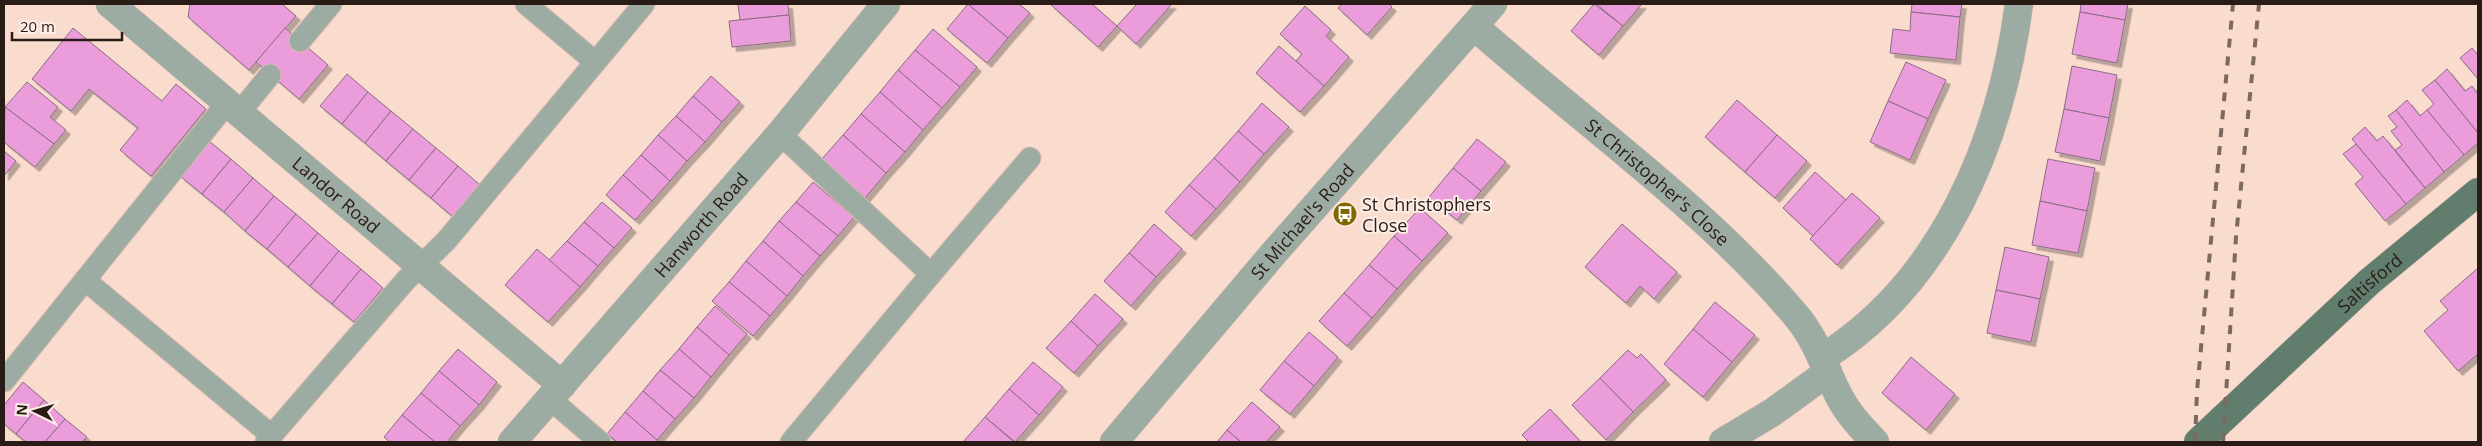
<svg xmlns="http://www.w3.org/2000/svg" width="2482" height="446" font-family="'Open Sans',sans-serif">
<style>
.building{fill:#eb9cda;stroke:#8a6d83;filter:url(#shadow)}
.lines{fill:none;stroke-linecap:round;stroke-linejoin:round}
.service-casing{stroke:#d4b9ae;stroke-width:23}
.minor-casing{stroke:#d4b9ae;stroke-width:29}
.tertiary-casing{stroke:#d4b9ae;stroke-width:29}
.primary-casing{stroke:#d4b9ae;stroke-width:29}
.service{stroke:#9daca3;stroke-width:21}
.minor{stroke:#9daca3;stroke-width:28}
.tertiary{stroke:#9daca3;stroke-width:28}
.primary{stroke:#617d6d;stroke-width:28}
.rail{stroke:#7d6960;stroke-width:4;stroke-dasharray:9 9;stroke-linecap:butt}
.labels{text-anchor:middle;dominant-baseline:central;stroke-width:4;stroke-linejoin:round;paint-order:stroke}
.street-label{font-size:18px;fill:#291c16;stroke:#fcede6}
.poi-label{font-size:18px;fill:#291c16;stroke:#fcede6;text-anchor:start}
</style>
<defs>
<filter id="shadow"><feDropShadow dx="4.5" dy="4.5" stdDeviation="0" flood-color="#0004"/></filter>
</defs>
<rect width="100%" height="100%" fill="#fadccf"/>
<!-- building -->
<g class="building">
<polygon points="190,4 282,4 296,16 249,70 188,17"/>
<polygon points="738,4 788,4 789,15 740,20"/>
<polygon points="968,4 1008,38 987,63 947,29"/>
<polygon points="968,4 1019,4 1030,13 1008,38"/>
<polygon points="1050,4 1092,4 1117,26 1098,47"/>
<polygon points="1137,4 1172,4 1136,44 1117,26"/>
<polygon points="1342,4 1389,4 1392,7 1367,35 1338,8"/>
<polygon points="1594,4 1623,26 1599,55 1571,31"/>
<polygon points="1596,4 1642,4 1623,26"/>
<polygon points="1912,4 1962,4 1960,17 1911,12"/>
<polygon points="2081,4 2128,4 2125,20 2080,12"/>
<polygon points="1305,6 1331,30 1326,36 1349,57 1324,86 1296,61 1302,54 1280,34"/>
<polygon points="1911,12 1960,17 1956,60 1890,53 1893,29 1910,31"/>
<polygon points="2080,12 2125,20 2117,63 2072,54"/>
<polygon points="789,15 791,41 732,47 729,21"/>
<polygon points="73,28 162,101 176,84 206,109 151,176 120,150 138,128 89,89 71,111 32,79"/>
<polygon points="285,28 328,65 299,99 256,62"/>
<polygon points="933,29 977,67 960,87 915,50"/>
<polygon points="1279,46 1324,86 1300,112 1256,73"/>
<polygon points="2472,48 2478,55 2478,79 2460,58"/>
<polygon points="915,50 960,87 942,108 898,70"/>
<polygon points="1906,62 1946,80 1928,119 1888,101"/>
<polygon points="2072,66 2117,75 2109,118 2064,109"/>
<polygon points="2447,69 2465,91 2472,86 2478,94 2478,133 2435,80"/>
<polygon points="898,70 942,108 923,130 880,92"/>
<polygon points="347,74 368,92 342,124 320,106"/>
<polygon points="711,76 740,102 722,122 693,96"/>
<polygon points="2435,80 2478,133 2478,143 2464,155 2427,110 2434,104 2422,90"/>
<polygon points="27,82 58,107 50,117 66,130 54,144 5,107"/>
<polygon points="368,92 391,111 365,143 342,124"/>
<polygon points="880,92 923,130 905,152 861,114"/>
<polygon points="693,96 722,122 705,142 676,116"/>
<polygon points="1737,100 1777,135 1745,172 1705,137"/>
<polygon points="2407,100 2420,116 2427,110 2464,155 2444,172 2396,110"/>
<polygon points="1888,101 1928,119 1910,160 1870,142"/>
<polygon points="1262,103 1289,127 1264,154 1238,131"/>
<polygon points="5,107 54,144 35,167 4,142"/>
<polygon points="2064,109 2109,118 2100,161 2055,152"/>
<polygon points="2396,110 2444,172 2425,188 2395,150 2402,145 2391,131 2397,127 2388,116"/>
<polygon points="391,111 413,129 386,161 365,143"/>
<polygon points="861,114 905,152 886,173 843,135"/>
<polygon points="676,116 705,142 687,161 658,135"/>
<polygon points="2365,127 2377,141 2383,136 2425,188 2406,204 2352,139"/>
<polygon points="413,129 436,148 409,180 386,161"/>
<polygon points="1238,131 1264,154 1240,182 1214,158"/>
<polygon points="658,135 687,161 670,181 641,155"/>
<polygon points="843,135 886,173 865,198 821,160"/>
<polygon points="1777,135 1807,161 1775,198 1745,172"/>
<polygon points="1477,139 1506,162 1481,191 1453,168"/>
<polygon points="209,141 231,159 202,194 180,176"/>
<polygon points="2356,144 2406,204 2385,221 2355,184 2363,177 2343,154"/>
<polygon points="436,148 458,166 431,198 409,180"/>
<polygon points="4,151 16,161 4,176"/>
<polygon points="641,155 670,181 652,201 623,175"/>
<polygon points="1214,158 1240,182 1216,209 1189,185"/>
<polygon points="231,159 253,178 224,212 202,194"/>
<polygon points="2048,159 2095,168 2087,211 2040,201"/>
<polygon points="458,166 480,185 453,217 431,198"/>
<polygon points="1453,168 1481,191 1457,220 1429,197"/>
<polygon points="1815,172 1846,200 1813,236 1783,208"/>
<polygon points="623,175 652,201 635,220 606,195"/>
<polygon points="253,178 274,196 245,231 224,212"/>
<polygon points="813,182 854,217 838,236 796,202"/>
<polygon points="1189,185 1216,209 1191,236 1165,212"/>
<polygon points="1852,193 1880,218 1837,265 1810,239"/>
<polygon points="274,196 296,214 267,249 245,231"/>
<polygon points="2040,201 2087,211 2078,253 2032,245"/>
<polygon points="602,202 632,228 614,248 584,222"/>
<polygon points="796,202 838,236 820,256 779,221"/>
<polygon points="1420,208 1448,233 1422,261 1394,236"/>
<polygon points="296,214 318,233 288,267 267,249"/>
<polygon points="779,221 820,256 803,276 763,241"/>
<polygon points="584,222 614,248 598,266 567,241"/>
<polygon points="1154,224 1182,249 1156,277 1129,253"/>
<polygon points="1622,224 1677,272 1654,299 1640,286 1626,303 1585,267"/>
<polygon points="318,233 339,251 310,286 288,267"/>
<polygon points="1394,236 1422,261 1397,289 1369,265"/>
<polygon points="567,241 598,266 580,287 549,260"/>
<polygon points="763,241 803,276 787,296 746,261"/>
<polygon points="2005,247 2049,257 2040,299 1996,290"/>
<polygon points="537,249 580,287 548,322 505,285"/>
<polygon points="339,251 361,269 332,304 310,286"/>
<polygon points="1129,253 1156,277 1131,306 1104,281"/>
<polygon points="746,261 787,296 770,316 729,282"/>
<polygon points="1369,265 1397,289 1372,318 1344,293"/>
<polygon points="2478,268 2478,354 2458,371 2424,331 2448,310 2440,301"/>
<polygon points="361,269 383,288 354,322 332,304"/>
<polygon points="729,282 770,316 753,336 712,301"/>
<polygon points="1996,290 2040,299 2031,342 1987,333"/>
<polygon points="1344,293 1372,318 1347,346 1319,321"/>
<polygon points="1095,294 1123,319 1098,346 1071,321"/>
<polygon points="1715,302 1755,335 1732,362 1693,329"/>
<polygon points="715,306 747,334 729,355 697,327"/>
<polygon points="1071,321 1098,346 1074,373 1046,348"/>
<polygon points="697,327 729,355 711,377 679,349"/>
<polygon points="1693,329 1732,362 1703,397 1664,364"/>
<polygon points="1309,332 1338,357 1314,386 1284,361"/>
<polygon points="458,349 497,382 479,405 439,371"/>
<polygon points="679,349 711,377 694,398 660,370"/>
<polygon points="1628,350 1637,358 1641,354 1666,380 1633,412 1600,378"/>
<polygon points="1911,357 1955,394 1926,430 1882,393"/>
<polygon points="1284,361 1314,386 1290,414 1260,390"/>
<polygon points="1033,362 1063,387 1039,415 1009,389"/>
<polygon points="660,370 694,398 675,419 643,391"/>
<polygon points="439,371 479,405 460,426 421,393"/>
<polygon points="1600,378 1633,412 1606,440 1572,405"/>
<polygon points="23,382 44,400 16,434 4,424 4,405"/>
<polygon points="1009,389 1039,415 1015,442 985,417"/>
<polygon points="643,391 675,419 657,440 625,412"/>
<polygon points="421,393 460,426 447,442 435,442 402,415"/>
<polygon points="44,400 65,419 45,442 26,442 16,434"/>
<polygon points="1252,402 1280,427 1266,442 1241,442 1227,430"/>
<polygon points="1550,409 1581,442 1529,442 1522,435"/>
<polygon points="625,412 657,440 656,442 617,442 607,434"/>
<polygon points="402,415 435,442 390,442 384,437"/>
<polygon points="985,417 1014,442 963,442"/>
<polygon points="65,419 87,437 82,442 45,442"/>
<polygon points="1227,430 1241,442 1217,442"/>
</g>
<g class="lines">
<defs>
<g id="service">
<polyline points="526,4 594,61"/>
<polyline points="300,41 331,4"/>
<polyline points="239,113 270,75"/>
<polyline points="780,134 931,274 1030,158"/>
<polyline points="85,280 271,435"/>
<polyline points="4,381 227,103"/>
<polyline points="550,399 600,442"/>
<polyline points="266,442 406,280 446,241 644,4"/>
<polyline points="791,442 931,274"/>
</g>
<g id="minor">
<path id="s1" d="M110,4L562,385"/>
<path id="s2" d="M1474,26C1580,120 1707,209 1798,318C1817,341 1826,372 1840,398C1849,415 1862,428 1875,442"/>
<path d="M1822,358C1943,283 2001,141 2019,4"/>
<path id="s3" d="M512,442L780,134L886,4"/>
<polyline points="1723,442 1773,412 1828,372"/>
</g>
<g id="tertiary">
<path id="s4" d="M1114,442L1273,254L1493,4"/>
</g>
<g id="primary">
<path id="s5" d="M2198,442L2369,282L2478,192"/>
</g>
</defs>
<!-- service casing -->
<use href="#service" class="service-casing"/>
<!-- minor casing -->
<use href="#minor" class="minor-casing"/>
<!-- tertiary casing -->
<use href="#tertiary" class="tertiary-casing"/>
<!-- primary casing -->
<use href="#primary" class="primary-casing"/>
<!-- service -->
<use href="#service" class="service"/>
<!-- minor -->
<use href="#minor" class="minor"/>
<!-- tertiary -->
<use href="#tertiary" class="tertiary"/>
<!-- primary -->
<use href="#primary" class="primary"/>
<!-- rail -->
<g class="rail">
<polyline points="2195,442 2197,391 2233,4"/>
<polyline points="2223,442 2236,237 2259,4"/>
</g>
</g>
<!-- icons -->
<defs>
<symbol id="bus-disc" viewBox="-11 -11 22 22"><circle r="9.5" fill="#806700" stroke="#fcede6"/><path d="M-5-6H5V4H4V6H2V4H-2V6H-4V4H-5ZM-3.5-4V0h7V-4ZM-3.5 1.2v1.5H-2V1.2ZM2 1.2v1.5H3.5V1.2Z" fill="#fff"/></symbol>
</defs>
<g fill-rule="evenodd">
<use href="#bus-disc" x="1331" y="200" width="28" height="28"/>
</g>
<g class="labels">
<!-- street labels -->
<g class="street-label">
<text stroke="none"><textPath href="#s2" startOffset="241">St Christopher's Close</textPath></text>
<text stroke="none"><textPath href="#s1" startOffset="296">Landor Road</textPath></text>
<text stroke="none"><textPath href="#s4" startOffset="290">St Michael's Road</textPath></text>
<text stroke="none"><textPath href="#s3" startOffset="288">Hanworth Road</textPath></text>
<text stroke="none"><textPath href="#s5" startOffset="234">Saltisford</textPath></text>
</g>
<!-- poi labels -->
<g class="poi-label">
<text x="1362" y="204">St Christophers<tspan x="1362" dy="21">Close</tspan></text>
</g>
</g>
<!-- border -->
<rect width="2482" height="446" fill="none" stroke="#291c16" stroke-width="10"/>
<!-- north arrow -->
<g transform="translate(35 411) rotate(275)" stroke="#fcede6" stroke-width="4" paint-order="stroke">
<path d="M0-4L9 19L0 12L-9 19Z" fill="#291c16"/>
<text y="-8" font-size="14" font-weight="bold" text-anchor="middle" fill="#291c16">N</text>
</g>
<!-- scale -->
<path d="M12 32v8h110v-8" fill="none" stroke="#291c16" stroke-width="2.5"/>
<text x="20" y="32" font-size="15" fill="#291c16" stroke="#fcede6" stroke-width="4" paint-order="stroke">20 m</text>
</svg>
